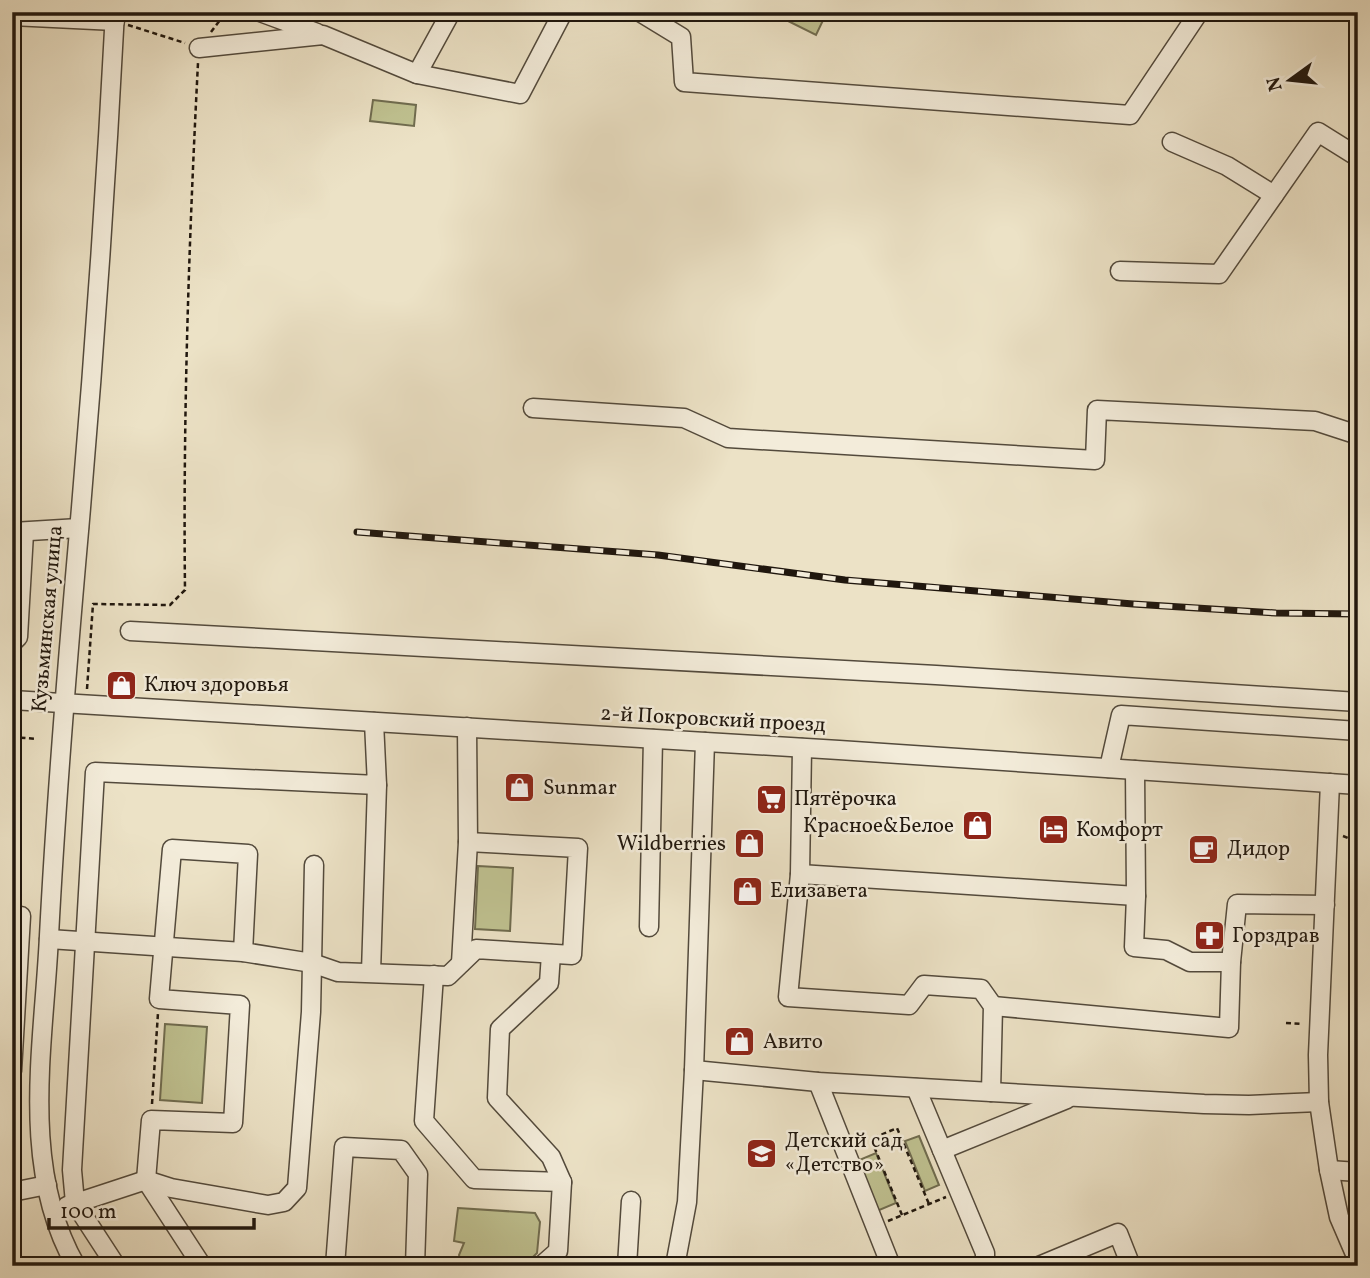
<svg xmlns="http://www.w3.org/2000/svg" width="1370" height="1278" font-family="Vollkorn,serif">
<style>
.green{fill:#bfc190;stroke:#706c4f;stroke-width:2}
.lines{fill:none;stroke-linecap:round;stroke-linejoin:round}
.minor-casing{stroke:#534a3c;stroke-width:21}
.path{stroke:#20170e;stroke-width:2.5;stroke-dasharray:5 3.5;stroke-linecap:butt}
.minor{stroke:#f3ecda;stroke-width:18}
.rail-casing{stroke:#20170e;stroke-width:7}
.rail{stroke:#f3ecda;stroke-width:4.5;stroke-dasharray:13;stroke-linecap:butt}
.labels{text-anchor:middle;dominant-baseline:central;stroke-width:5;stroke-linejoin:round;paint-order:stroke}
.street-label{font-size:21px;fill:#20170e;stroke:#f3ecda}
.poi-label{font-size:21px;fill:#20170e;stroke:#f3ecda;text-anchor:start}
</style>
<rect width="100%" height="100%" fill="#ece2c6"/>
<filter id="stains"><feTurbulence type="fractalNoise" baseFrequency=".00286" numOctaves="4"/><feColorMatrix values="0 0 0 0 .2 0 0 0 0 .09 0 0 0 0 .02 0 0 0 .5 -.17"/></filter>
<radialGradient id="worn" r=".72"><stop offset=".6" stop-color="#630" stop-opacity="0"/><stop offset="1" stop-color="#630" stop-opacity=".3"/></radialGradient>
<!-- green -->
<g class="green">
<polygon points="770,12 827,12 816,35"/>
<polygon points="373,100 416,105 414,126 370,121"/>
<polygon points="478,866 513,868 510,931 475,929"/>
<polygon points="165,1024 207,1027 202,1103 160,1100"/>
<polygon points="919,1136 939,1185 925,1191 905,1141"/>
<polygon points="876,1153 896,1203 877,1211 857,1161"/>
<polygon points="458,1208 535,1213 540,1222 537,1253 524,1266 462,1266 459,1255 464,1243 454,1241"/>
</g>
<g class="lines">
<defs>
<g id="minor">
<polyline points="260,12 317,33"/>
<polyline points="640,12 681,37 684,82 1130,115 1199,12"/>
<polyline points="12,16 115,21"/>
<polyline points="199,48 323,35 417,74 451,12"/>
<polyline points="417,74 520,94 563,12"/>
<polyline points="1172,142 1227,166 1274,195"/>
<polyline points="1120,271 1219,274 1318,132 1358,157"/>
<polyline points="533,408 684,418 728,438 1095,460 1097,410 1315,421 1358,435"/>
<polyline points="13,532 79,528"/>
<polyline points="130,631 936,675 1358,702"/>
<polyline points="12,643 18,637 24,533"/>
<polyline points="12,700 839,750 1358,785"/>
<polyline points="1109,768 1121,715 1358,731"/>
<polyline points="1135,770 1136,896 1134,947 1166,950 1190,962 1231,962 1237,904 1325,905"/>
<polyline points="1330,783 1318,1055 1319,1102 1329,1170 1339,1217 1358,1261"/>
<polyline points="800,874 1136,896"/>
<polyline points="649,927 653,739"/>
<polyline points="49,939 243,952 312,963 338,972 448,976 476,949 572,955 578,848 468,842"/>
<polyline points="551,954 549,983 500,1029 497,1098 551,1157 562,1182"/>
<polyline points="461,963 468,842 467,727"/>
<polyline points="371,972 377,785"/>
<polyline points="434,975 424,1121 474,1179 562,1182 558,1251 541,1266"/>
<polyline points="993,1006 1229,1028 1231,962"/>
<polyline points="694,1070 818,1082 991,1092 993,1006 981,989 924,985 909,1005 788,997 800,874 802,748"/>
<polyline points="12,1071 21,916"/>
<polyline points="818,1082 891,1266"/>
<polyline points="916,1088 985,1253 985,1260 979,1266"/>
<polyline points="991,1092 1204,1104 1249,1105 1319,1102"/>
<polyline points="942,1150 1067,1099"/>
<polyline points="1329,1170 1358,1172"/>
<polyline points="12,1192 47,1185"/>
<polyline points="67,1206 146,1180 171,1188 268,1205 284,1202 297,1188 311,1012 314,865"/>
<path d="M76,1266C19,1167 44,1044 49,936C56,801 67,666 79,531C94,359 106,185 115,12"/>
<polyline points="116,1266 75,1203 72,1170 95,772 377,785 374,722"/>
<polyline points="202,1266 146,1180 151,1120 233,1123 240,1005 159,999 172,849 248,854 243,952"/>
<polyline points="335,1266 344,1147 401,1150 418,1174 415,1266"/>
<polyline points="627,1266 631,1201"/>
<polyline points="675,1266 687,1202 694,1070 705,742"/>
<polyline points="1039,1266 1118,1233 1131,1266"/>
</g>
</defs>
<!-- minor casing -->
<use href="#minor" class="minor-casing"/>
<!-- path -->
<g class="path">
<polyline points="1354,12 1358,15"/>
<polyline points="128,25 185,43"/>
<polyline points="211,32 226,12"/>
<path d="M87,689L93,604L170,605L185,590C183,414 189,238 198,63"/>
<polyline points="12,737 37,739"/>
<polyline points="1343,836 1353,840"/>
<polyline points="1286,1023 1302,1024"/>
<polyline points="152,1104 158,1013"/>
<polyline points="902,1215 871,1139 897,1128 929,1204"/>
<polyline points="888,1221 946,1197"/>
</g>
<!-- minor -->
<use href="#minor" class="minor"/>
<defs>
<polyline id="rail" points="357,532 658,555 845,580 1133,604 1276,613 1358,614"/>
</defs>
<!-- rail casing -->
<use href="#rail" class="rail-casing"/>
<!-- rail -->
<use href="#rail" class="rail"/>
</g>
<!-- icons -->
<defs>
<symbol id="shop-square" viewBox="-11 -11 22 22"><rect x="-9" y="-9" width="18" height="18" rx="4" fill="#8f2418" stroke="#f3ecda"/><path d="M-5-2.5h2.3a2.7 3.5 0 0 1 5.4 0H5L5.5 6h-11ZM-1.5-2.5h3a1.5 2.3 0 0 0-3 0Z" fill="#fff"/></symbol>
<symbol id="supermarket-square" viewBox="-11 -11 22 22"><rect x="-9" y="-9" width="18" height="18" rx="4" fill="#8f2418" stroke="#f3ecda"/><path d="M-6-5.5h2.5l.6 2H6L4.5 2H-2.5L-4.4-4H-6ZM-1.5 3.2a1.3 1.3 0 1 0 .1 0ZM3 3.2a1.3 1.3 0 1 0 .1 0Z" fill="#fff"/></symbol>
<symbol id="hotel-square" viewBox="-11 -11 22 22"><rect x="-9" y="-9" width="18" height="18" rx="4" fill="#8f2418" stroke="#f3ecda"/><path d="M-6-4.5h1.5V1H6V5H4.5V3h-9V5H-6ZM-4 0a1.8 1.8 0 1 1 3.6 0ZM.5 0V-2.5h3Q6-2.5 6 0Z" fill="#fff"/></symbol>
<symbol id="cafe-square" viewBox="-11 -11 22 22"><rect x="-9" y="-9" width="18" height="18" rx="4" fill="#8f2418" stroke="#f3ecda"/><path d="M-5.5-4.5H6V0H3Q3 3.5 0 3.5H-2.5Q-5.5 3.5-5.5 0ZM3-3.2v2h1.7v-2ZM-6 4.5H4V6H-6Z" fill="#fff"/></symbol>
<symbol id="pharmacy-square" viewBox="-11 -11 22 22"><rect x="-9" y="-9" width="18" height="18" rx="4" fill="#8f2418" stroke="#f3ecda"/><path d="M-2-6h4v4h4v4h-4v4h-4v-4h-4v-4h4Z" fill="#fff"/></symbol>
<symbol id="school-square" viewBox="-11 -11 22 22"><rect x="-9" y="-9" width="18" height="18" rx="4" fill="#8f2418" stroke="#f3ecda"/><path d="M0-5L7-2L0 1L-7-2ZM-4 1L0 2.5L4 1V4Q0 6-4 4Z" fill="#fff"/></symbol>
</defs>
<g fill-rule="evenodd">
<use href="#shop-square" x="104" y="668" width="35" height="35"/>
<use href="#shop-square" x="502" y="770" width="35" height="35"/>
<use href="#supermarket-square" x="754" y="782" width="35" height="35"/>
<use href="#shop-square" x="960" y="808" width="35" height="35"/>
<use href="#hotel-square" x="1036" y="812" width="35" height="35"/>
<use href="#shop-square" x="732" y="826" width="35" height="35"/>
<use href="#cafe-square" x="1186" y="832" width="35" height="35"/>
<use href="#shop-square" x="730" y="874" width="35" height="35"/>
<use href="#pharmacy-square" x="1192" y="918" width="35" height="35"/>
<use href="#shop-square" x="722" y="1024" width="35" height="35"/>
<use href="#school-square" x="744" y="1136" width="35" height="35"/>
</g>
<g class="labels">
<!-- street labels -->
<g class="street-label">
<text transform="translate(48 619) rotate(-85)">Кузьминская улица</text>
<text transform="translate(713 720) rotate(3)">2-й Покровский проезд</text>
</g>
<!-- poi labels -->
<g class="poi-label">
<text x="144" y="685">Ключ здоровья</text>
<text x="543" y="788">Sunmar</text>
<text x="794" y="799">Пятёрочка</text>
<text x="954" y="826" text-anchor="end">Красное&amp;Белое</text>
<text x="1076" y="830">Комфорт</text>
<text x="726" y="844" text-anchor="end">Wildberries</text>
<text x="1227" y="849">Дидор</text>
<text x="770" y="891">Елизавета</text>
<text x="1232" y="936">Горздрав</text>
<text x="763" y="1042">Авито</text>
<text x="785" y="1141">Детский сад<tspan x="785" dy="24">«Детство»</tspan></text>
</g>
</g>
<!-- margin -->
<rect width="1370" height="1278" fill="none" stroke="#ece2c6" stroke-width="42"/>
<rect x="14" y="14" width="1342" height="1250" fill="none" stroke="#20170e" stroke-width="3.5"/>
<rect x="21" y="21" width="1328" height="1236" fill="none" stroke="#20170e" stroke-width="2"/>
<!-- north arrow -->
<g transform="translate(1290 80) rotate(255)" stroke="#f3ecda" stroke-width="5" paint-order="stroke">
<path d="M0-5L12 26L0 18L-12 26Z" fill="#20170e"/>
<text y="-10" font-size="19" font-weight="bold" text-anchor="middle" fill="#20170e">N</text>
</g>
<!-- scale -->
<path d="M49 1218v10h205v-10" fill="none" stroke="#20170e" stroke-width="3.5"/>
<text x="60" y="1218" font-size="21" fill="#20170e" stroke="#f3ecda" stroke-width="5" paint-order="stroke">100 m</text>
<rect width="100%" height="100%" filter="url(#stains)"/>
<rect width="100%" height="100%" fill="url(#worn)"/>
</svg>
